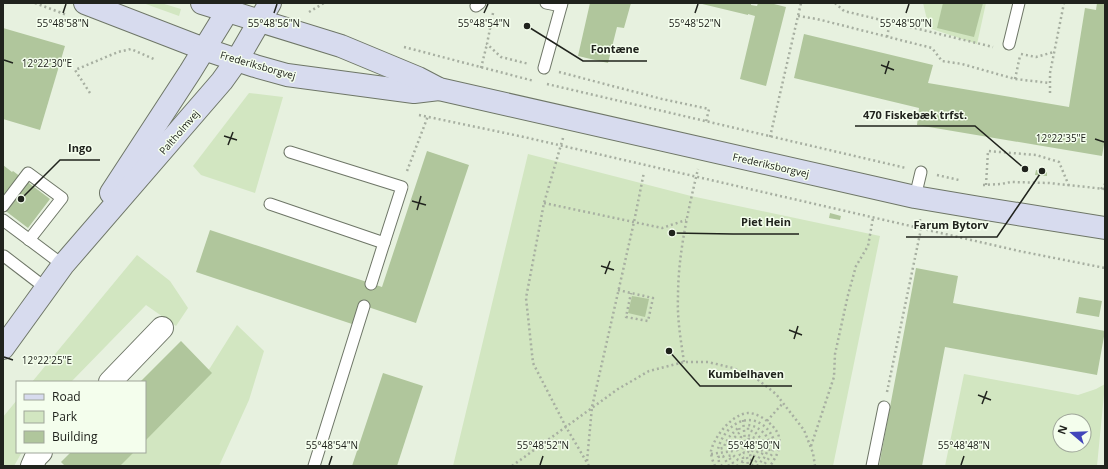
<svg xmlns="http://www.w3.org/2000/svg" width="1108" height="469" font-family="'Open Sans',sans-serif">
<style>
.green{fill:#d2e6c1;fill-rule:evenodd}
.building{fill:#b0c69c}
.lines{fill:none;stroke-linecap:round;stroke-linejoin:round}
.lane-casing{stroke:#6e7667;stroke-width:13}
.street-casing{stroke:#6e7667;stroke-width:24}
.secondary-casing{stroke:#6e7667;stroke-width:24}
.path{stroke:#a7afa1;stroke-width:2.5;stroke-dasharray:2 3;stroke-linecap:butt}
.lane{stroke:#fff;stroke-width:11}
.street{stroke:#fff;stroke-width:22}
.secondary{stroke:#d7dbee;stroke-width:22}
.ticks{fill:none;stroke:#20231d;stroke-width:1.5}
.labels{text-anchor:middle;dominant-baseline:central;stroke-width:3;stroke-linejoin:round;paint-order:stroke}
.street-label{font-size:10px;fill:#20231d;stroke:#f4feed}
.ticks-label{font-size:10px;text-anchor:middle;fill:#20231d;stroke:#f4feed;stroke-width:3;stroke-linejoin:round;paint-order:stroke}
.leader{fill:none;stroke:#20231d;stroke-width:1.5}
.callout-dot{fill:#20231d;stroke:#f4feed;stroke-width:1.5}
.callout-label{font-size:11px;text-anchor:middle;font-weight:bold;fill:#20231d;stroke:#f4feed;stroke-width:3;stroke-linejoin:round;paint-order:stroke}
</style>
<rect width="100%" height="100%" fill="#e7f1df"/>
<!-- green -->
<g class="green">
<polygon points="143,3 161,3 181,9 179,16"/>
<polygon points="923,3 986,3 977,44 929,28"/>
<polygon points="249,93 283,97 255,193 201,175 193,166"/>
<polygon points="528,154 691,196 880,236 833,466 453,466"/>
<polygon points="137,255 170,281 188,308 176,326 146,305 71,382 32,382"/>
<polygon points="237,325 264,351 249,400 219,466 111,466 125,452 145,452 145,432 210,368"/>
<path d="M964,374L1078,395L1096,389L1105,384L1097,466H945ZM1060,421H1084V445H1060Z"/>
<polygon points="17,400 17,452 22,452 14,466 3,466 3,417"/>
</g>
<!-- building -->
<g class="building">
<polygon points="590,3 631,3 624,28 617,27 608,63 578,56"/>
<polygon points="698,3 751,3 751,5 757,6 758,3 770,3 786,7 766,86 740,79 755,16 748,14 748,15"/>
<polygon points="943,3 983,3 974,37 937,28"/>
<polygon points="1097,3 1105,3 1105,139 1102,156 917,125 919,108 794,78 804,34 933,65 928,83 1069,107 1085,8 1096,10"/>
<polygon points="3,28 65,46 40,130 3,119"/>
<polygon points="427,151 469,165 416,323 362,305 355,325 196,272 210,230 382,287"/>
<polygon points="3,165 12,172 13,171 50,199 28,228 3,209"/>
<polygon points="1022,165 1029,166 1028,173 1021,172"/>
<polygon points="1036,170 1047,172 1047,176 1035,175"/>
<polygon points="830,213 841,216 840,220 829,218"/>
<polygon points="916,268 958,276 953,303 1105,331 1097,375 945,347 922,466 879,466"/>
<polygon points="632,296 649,299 645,317 628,313"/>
<polygon points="1079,297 1102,301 1099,317 1076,313"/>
<polygon points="181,341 212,373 145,441 145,382 140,382"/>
<polygon points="383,373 423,386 397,466 352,466"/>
<polygon points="71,452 134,452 120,466 65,466 61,462"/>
</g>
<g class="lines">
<defs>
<g id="lane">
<polyline points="546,3 561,6"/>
<polyline points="476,6 480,3"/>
<polyline points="1009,44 1019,3"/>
<polyline points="544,68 562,3"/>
<polyline points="915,197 921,172"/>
<polyline points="270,204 384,243 402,187 290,152"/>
<polyline points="3,206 28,173 62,198 29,240"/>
<polyline points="3,220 63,265"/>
<polyline points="4,256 47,289"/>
<polyline points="371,284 384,243"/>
<polyline points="314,466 364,306"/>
<polyline points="872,466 884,407"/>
</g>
<g id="street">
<polyline points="110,382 162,328"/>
<polyline points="32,466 36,457 41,452"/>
</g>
<g id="secondary">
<polyline points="85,3 204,49 255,66 287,75 414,92 439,89"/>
<polyline points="202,3 341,46 418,78 439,89 915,197 980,208 1105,228"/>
<polyline points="111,193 190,72 227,12 231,3"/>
<polyline points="3,348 63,265 222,81 237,60 270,3"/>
</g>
</defs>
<!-- lane casing -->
<use href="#lane" class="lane-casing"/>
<!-- street casing -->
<use href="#street" class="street-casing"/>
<!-- secondary casing -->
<use href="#secondary" class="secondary-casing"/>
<!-- path -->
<g class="path">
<polyline points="35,3 67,15"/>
<polyline points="835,3 844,11 993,47"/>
<polyline points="309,12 324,3"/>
<polyline points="493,13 487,44 501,57 529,64"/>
<polyline points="798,16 817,19 932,48 942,61 962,64 1015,79 1050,83"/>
<polyline points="887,37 890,22"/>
<polyline points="404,47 534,81"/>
<polyline points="1021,54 1036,57 1054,52"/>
<polyline points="481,68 487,44"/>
<polyline points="559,72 662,99 709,109 706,122"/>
<polyline points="1015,79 1020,56"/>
<polyline points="547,84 906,168"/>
<polyline points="90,93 75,70 118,52 131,49 156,60"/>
<polyline points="1050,93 1050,73 1064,3"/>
<polyline points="419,115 524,137 1019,251 1105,268"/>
<polyline points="770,137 801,3"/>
<polyline points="563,138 544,203 526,298 533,363 566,427 589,466"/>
<polyline points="407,171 428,116"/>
<polyline points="937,175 959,180"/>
<polyline points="983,185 1001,184 1011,182 1049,183 1105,189"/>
<polyline points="986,185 988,151 1036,155 1059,162 1069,186"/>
<polyline points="1101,189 1105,184"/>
<polyline points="544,203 662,228 686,220"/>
<polyline points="618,290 631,293 653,298 648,321 626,317 631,293"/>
<path d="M684,362C681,341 677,319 678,297C678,254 688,211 698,169"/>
<polyline points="887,392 921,229 920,219"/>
<polyline points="743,420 745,441"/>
<polyline points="767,421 783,403"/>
<polyline points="748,446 749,450 748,452 744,453 742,449 746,444 748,446 751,442"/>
<polyline points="811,446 834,377 835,354 848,295 856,266 868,246 873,218"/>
<polyline points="711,454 733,451"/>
<polyline points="747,457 748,466"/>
<polyline points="587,461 592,407 634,222 644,172"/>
<polyline points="512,466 618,389 649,371 684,362 708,362 733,368 757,379 776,394 804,430 813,453 815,466"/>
<path d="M715,466C713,462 711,456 711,451C714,437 732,414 748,413C755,413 762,417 767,421C785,435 782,449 770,466"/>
<polyline points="722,466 719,462 718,457 723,456 729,466"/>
<path d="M738,466L733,463L728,456L733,455L738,460L743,462V457L740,455L737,450L739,444L741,443V437L734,446L728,447L733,439L740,432L739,427L729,437L723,448L718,449C723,429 744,411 763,425C768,429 772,434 774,441H769C765,432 757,426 748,425V430L755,432L764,442L759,443L755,438L748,435L749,440L753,444"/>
<polyline points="752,466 762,454 763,450 758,451 751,460 750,454 755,447 780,443"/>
<polyline points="757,466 764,458 768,450 773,449 772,454 763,466"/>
</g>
<!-- lane -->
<use href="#lane" class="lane"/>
<!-- street -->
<use href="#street" class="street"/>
<!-- secondary -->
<use href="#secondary" class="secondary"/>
</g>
<!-- ticks -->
<path class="ticks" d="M63,13L66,4M274,13L277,4M484,13L488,4M695,13L698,4M906,13L909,4M4,60L13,63M881,65L894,70M885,74L889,61M224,136L237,140M1095,139L1104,142M228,145L233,132M412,201L426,205M417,210L421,196M601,266L614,270M605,274L610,261M789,330L802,335M794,339L798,326M4,357L13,360M978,395L991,400M982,404L987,391M329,465L332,456M540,465L543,456M750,465L754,456M961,465L964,456"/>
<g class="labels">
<!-- street labels -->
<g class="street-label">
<text transform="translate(258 65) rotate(16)">Frederiksborgvej</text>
<text transform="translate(179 132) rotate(-49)">Paltholmvej</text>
<text transform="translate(771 165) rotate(13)">Frederiksborgvej</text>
</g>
</g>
<g class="ticks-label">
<text x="63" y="27">55°48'58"N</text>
<text x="274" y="27">55°48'56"N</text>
<text x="484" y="27">55°48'54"N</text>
<text x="695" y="27">55°48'52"N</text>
<text x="906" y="27">55°48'50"N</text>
<text x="47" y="67">12°22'30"E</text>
<text x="1061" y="142">12°22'35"E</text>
<text x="47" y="364">12°22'25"E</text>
<text x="332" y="449">55°48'54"N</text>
<text x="543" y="449">55°48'52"N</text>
<text x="754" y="449">55°48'50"N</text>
<text x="964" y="449">55°48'48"N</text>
</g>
<!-- callouts -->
<path class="leader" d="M527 26L583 61H647M1025 169L975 126H855M21 199L60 160H100M672 233L733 234H799M1042 171L997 237H906M669 351L700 386H792"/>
<g class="callout-dot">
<circle cx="527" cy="26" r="4"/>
<circle cx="1025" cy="169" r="4"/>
<circle cx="21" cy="199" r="4"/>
<circle cx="672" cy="233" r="4"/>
<circle cx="1042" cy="171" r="4"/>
<circle cx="669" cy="351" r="4"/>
</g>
<g class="callout-label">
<text x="615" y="53">Fontæne</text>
<text x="915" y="119">470 Fiskebæk trfst.</text>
<text x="80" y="152">Ingo</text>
<text x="766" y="226">Piet Hein</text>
<text x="951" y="229">Farum Bytorv</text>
<text x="746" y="378">Kumbelhaven</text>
</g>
<!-- border -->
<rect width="1108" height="469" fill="none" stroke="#20231d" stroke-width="8"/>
<!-- legend -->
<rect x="16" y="381" width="130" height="72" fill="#f4feed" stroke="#9fa69a"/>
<rect x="24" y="394" width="20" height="6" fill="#d7dbee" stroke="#9fa69a"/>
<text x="52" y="401" font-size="12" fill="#20231d">Road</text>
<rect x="24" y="411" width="20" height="12" fill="#d2e6c1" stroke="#9fa69a"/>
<text x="52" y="421" font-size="12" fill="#20231d">Park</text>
<rect x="24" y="431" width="20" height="12" fill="#b0c69c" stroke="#9fa69a"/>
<text x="52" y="441" font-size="12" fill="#20231d">Building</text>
<!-- north arrow -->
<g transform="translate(1072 433) rotate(289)"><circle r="19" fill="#f4feed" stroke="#9fa69a"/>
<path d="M0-3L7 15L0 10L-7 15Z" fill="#4145ba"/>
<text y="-6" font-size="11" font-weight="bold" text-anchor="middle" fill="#20231d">N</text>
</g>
</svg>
